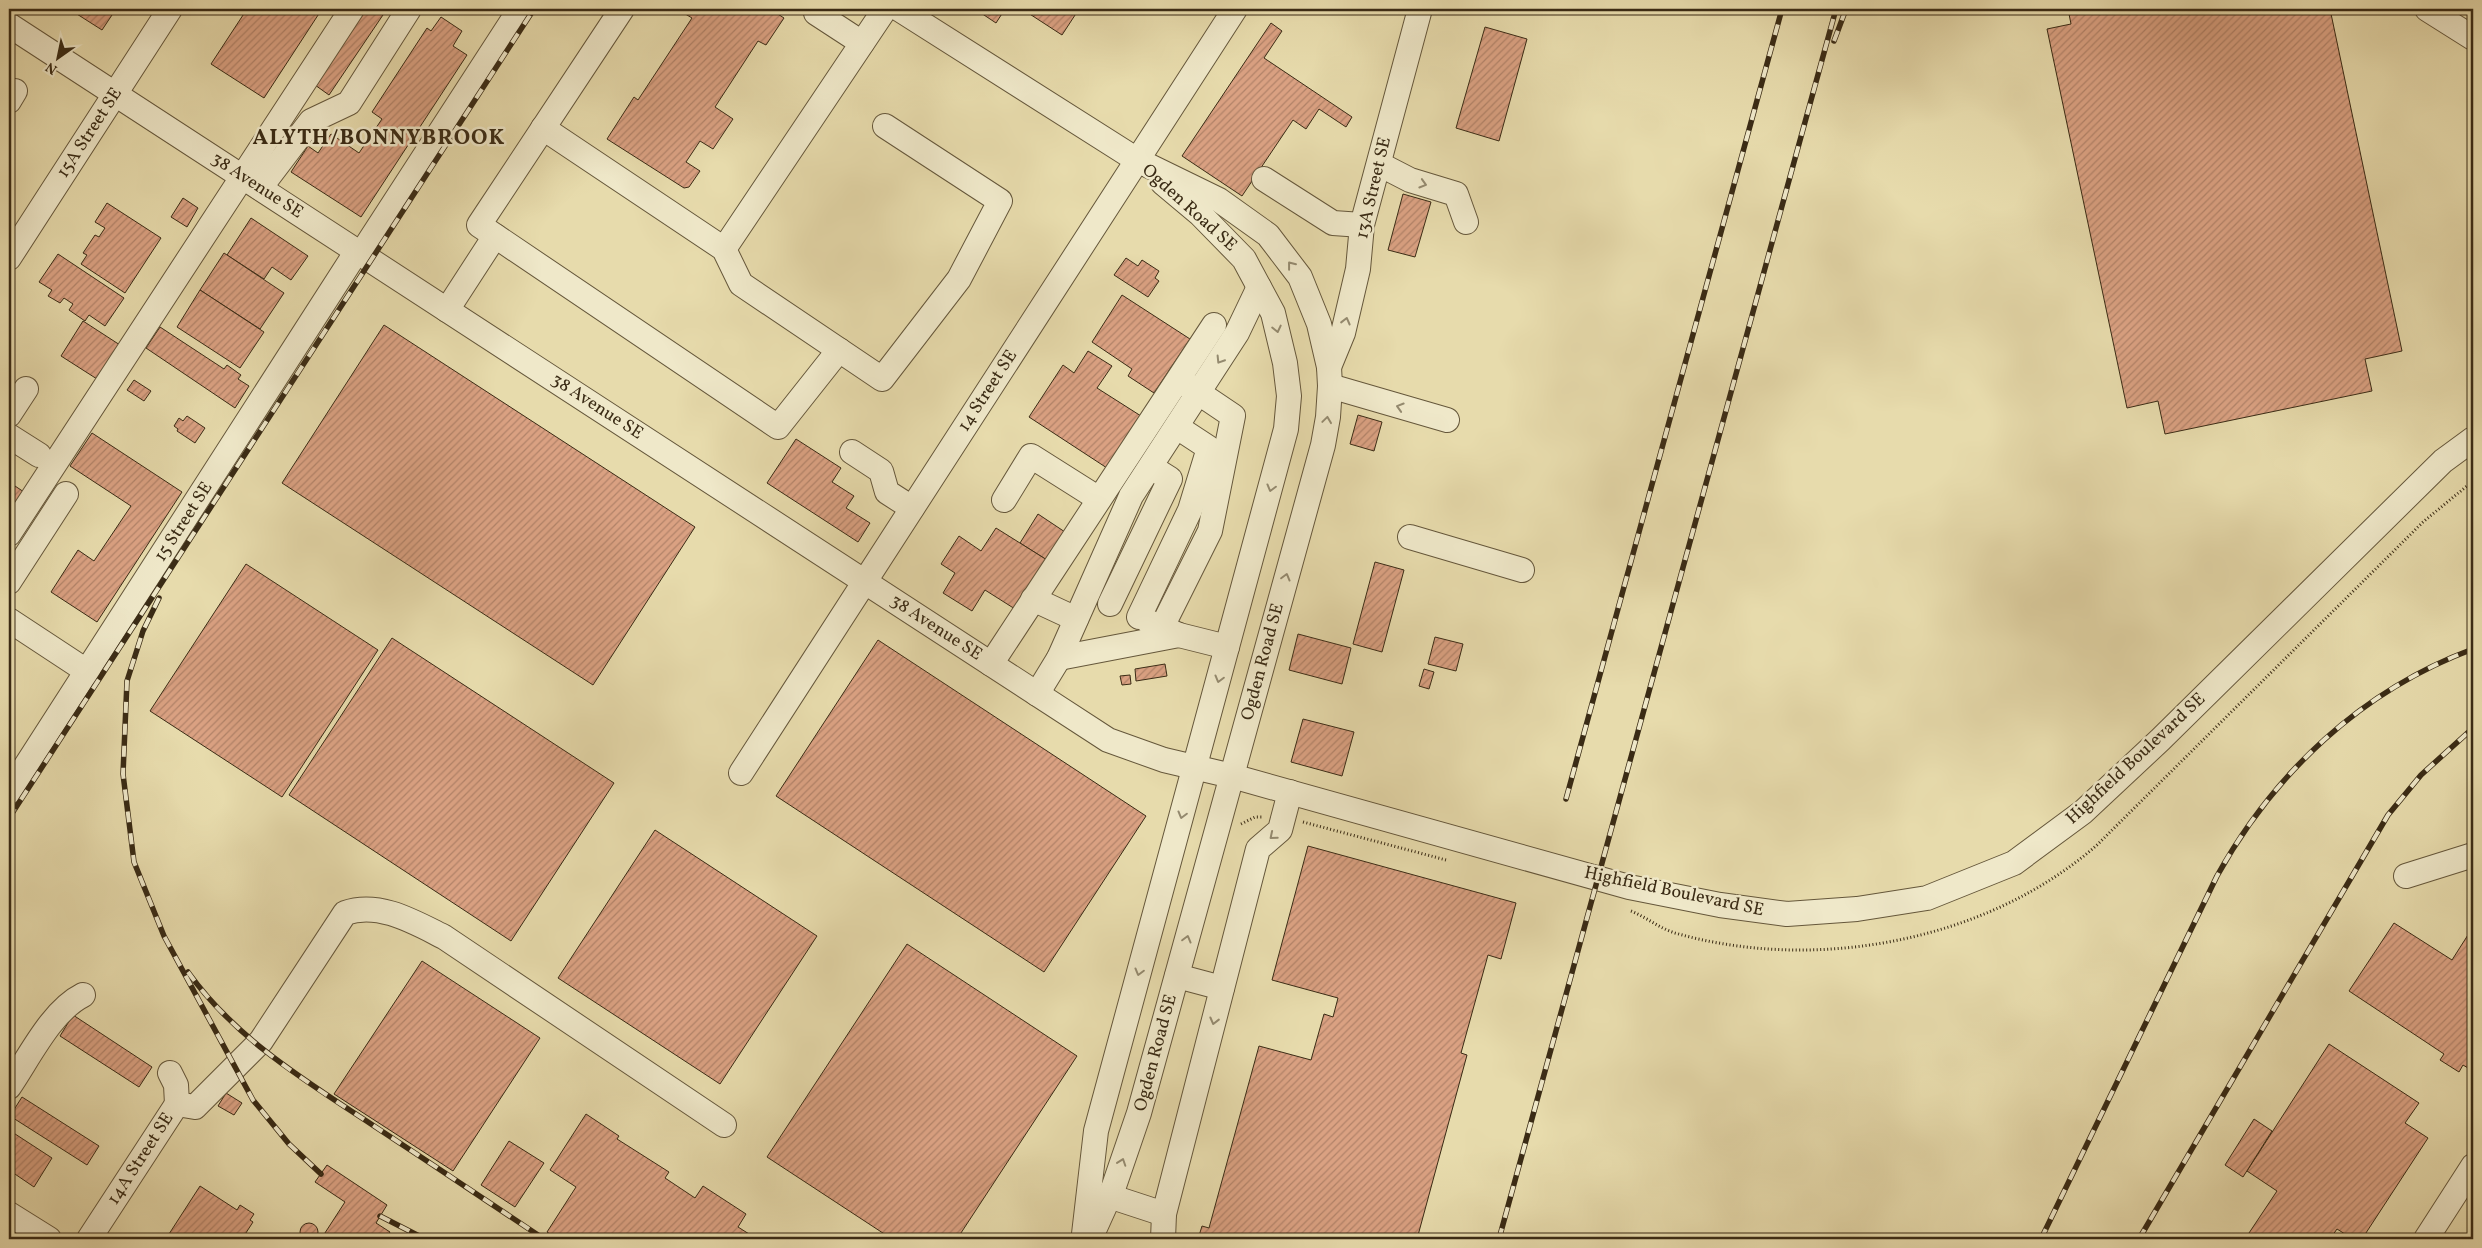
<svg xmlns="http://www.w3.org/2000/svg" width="2482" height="1248" font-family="Vollkorn,serif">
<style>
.building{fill:url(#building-hatch);stroke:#3a2b15}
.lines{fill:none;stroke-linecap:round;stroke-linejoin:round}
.minor-casing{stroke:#65573b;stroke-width:26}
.path{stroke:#3a2b15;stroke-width:3;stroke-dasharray:1 2.5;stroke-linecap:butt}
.minor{stroke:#efe8c9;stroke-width:24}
.rail-casing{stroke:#3a2b15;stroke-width:5.5}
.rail{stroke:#efe8c9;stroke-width:4;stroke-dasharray:11;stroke-linecap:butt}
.oneway{stroke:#948a6f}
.labels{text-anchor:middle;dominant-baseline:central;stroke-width:5;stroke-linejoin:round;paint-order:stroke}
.street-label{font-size:18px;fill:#3a2b15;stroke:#efe8c9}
.district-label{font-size:22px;font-weight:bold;letter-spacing:1px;fill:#3a2b15;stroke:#efe8c9}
</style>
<defs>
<pattern id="building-hatch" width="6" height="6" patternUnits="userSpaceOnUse" patternTransform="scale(1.25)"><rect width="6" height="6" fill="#daa182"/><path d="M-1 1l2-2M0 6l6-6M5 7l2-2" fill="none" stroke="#b28369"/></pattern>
</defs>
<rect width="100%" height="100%" fill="#e7dbac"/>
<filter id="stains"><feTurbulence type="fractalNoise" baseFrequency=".004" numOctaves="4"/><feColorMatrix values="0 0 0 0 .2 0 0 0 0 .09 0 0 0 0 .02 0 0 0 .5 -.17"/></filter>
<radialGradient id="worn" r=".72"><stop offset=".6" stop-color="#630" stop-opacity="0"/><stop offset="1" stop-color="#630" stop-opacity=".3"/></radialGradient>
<!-- building -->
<g class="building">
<polygon points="69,9 116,9 102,30"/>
<polygon points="247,9 322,9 264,98 211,64"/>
<polygon points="366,9 387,9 329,95 315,85"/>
<polygon points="677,9 770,9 784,18 766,45 758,41 715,107 733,119 713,149 700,141 686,162 700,171 689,187 684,188 607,139 634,97 638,100 692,18"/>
<polygon points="975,9 1005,9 996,23"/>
<polygon points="1022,9 1079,9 1062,35"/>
<polygon points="2068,9 2330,9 2402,351 2365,359 2372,391 2165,434 2158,401 2127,408 2047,29 2071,24"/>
<polygon points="441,17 462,31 453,46 467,55 361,217 291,172 308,146 318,153 331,134 359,153 382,119 372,112 427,28 431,31"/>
<polygon points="1271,23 1282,31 1264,58 1352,117 1346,127 1319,109 1306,129 1293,120 1242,196 1182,156"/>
<polygon points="1485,27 1527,39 1499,141 1456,128"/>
<polygon points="1403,194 1431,202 1415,257 1388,250"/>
<polygon points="183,198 198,208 187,227 171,217"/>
<polygon points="107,203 161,238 125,293 81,264 87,255 83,253 95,235 99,237 105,228 95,222"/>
<polygon points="251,218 308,256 291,280 272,267 264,279 227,255"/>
<polygon points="224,253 284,293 260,329 200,290"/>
<polygon points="58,254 124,298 105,326 89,315 85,321 69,310 73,304 64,298 60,303 48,296 52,290 39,282"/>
<polygon points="1126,258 1138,266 1142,260 1159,271 1155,278 1159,281 1148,297 1114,275"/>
<polygon points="200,290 264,332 240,368 177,327"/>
<polygon points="1122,295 1190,339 1154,393 1128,376 1132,369 1092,342"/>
<polygon points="83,321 120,345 97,379 61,356"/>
<polygon points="384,325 695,527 593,685 282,483"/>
<polygon points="160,327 224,369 227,365 241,375 238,379 249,386 235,408 146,348"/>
<polygon points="1088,351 1112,366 1097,388 1141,416 1107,468 1029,417 1063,365 1074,373"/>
<polygon points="134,380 151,391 144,401 127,390"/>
<polygon points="1358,415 1382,422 1374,451 1350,444"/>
<polygon points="187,416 205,428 195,443 177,431 178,429 174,426 179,418 183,421"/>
<polygon points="92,433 182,492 97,622 51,592 78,550 94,561 131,506 70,466"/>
<polygon points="796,439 841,468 832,482 854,496 846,508 870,523 858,542 767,483"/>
<polygon points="9,482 27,494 9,522"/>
<polygon points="1038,514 1065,532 1047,560 1020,543"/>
<polygon points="996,528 1047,560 1015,609 985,590 972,611 943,593 955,573 941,564 959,536 981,551"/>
<polygon points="1375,562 1404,570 1382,652 1353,644"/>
<polygon points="246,564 378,650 282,797 150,711"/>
<polygon points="1298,634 1351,648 1342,684 1289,670"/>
<polygon points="1435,637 1463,644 1456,671 1428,664"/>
<polygon points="392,638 614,783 511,941 289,795"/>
<polygon points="878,640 1146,816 1044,972 776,796"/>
<polygon points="1165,664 1167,676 1136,681 1135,669"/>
<polygon points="1424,669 1434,672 1429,689 1419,686"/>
<polygon points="1130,675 1131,684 1122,685 1120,676"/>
<polygon points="1303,719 1354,732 1342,776 1291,762"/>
<polygon points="655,830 817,936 720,1084 558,978"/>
<polygon points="1308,846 1516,903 1501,959 1488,955 1461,1053 1467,1055 1417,1239 1198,1239 1202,1226 1209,1228 1259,1046 1311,1060 1324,1014 1333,1017 1338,998 1272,980"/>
<polygon points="2394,923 2452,960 2473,927 2473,1071 2463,1065 2459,1072 2440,1060 2444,1054 2349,991"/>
<polygon points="907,944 1077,1056 957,1239 892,1239 767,1157"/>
<polygon points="422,961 540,1038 453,1171 334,1094"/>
<polygon points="73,1015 152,1067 139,1087 60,1036"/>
<polygon points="2329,1044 2419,1103 2405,1123 2428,1138 2362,1239 2353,1239 2337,1229 2330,1239 2245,1239 2277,1191 2247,1171"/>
<polygon points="226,1093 242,1103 234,1115 218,1106"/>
<polygon points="22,1097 99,1146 87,1165 10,1116"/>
<polygon points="586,1114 619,1136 617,1139 669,1172 665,1178 695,1198 703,1186 746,1214 738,1227 757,1239 557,1239 547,1232 576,1187 550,1170"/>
<polygon points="2254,1119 2272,1131 2243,1177 2225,1165"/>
<polygon points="9,1130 52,1158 34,1187 9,1170"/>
<polygon points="509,1141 544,1163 515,1207 481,1185"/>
<polygon points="327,1165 387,1205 376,1223 390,1232 386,1239 321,1239 345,1202 315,1182"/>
<polygon points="200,1186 237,1210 240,1205 254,1214 250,1220 253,1222 242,1239 177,1239 169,1234"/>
<circle cx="309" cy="1232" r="9"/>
</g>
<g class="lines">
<defs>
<g id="minor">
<polyline points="622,9 479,225 778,427 839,350"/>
<polyline points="899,9 1137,160 1219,200 1268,235 1300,277 1319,324 1329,367 1330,386 1328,417 1323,445 1139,1113 1114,1186 1090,1239"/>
<polyline points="2427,9 2473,38"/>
<polyline points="816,13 862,43"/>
<polyline points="9,25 1108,740 1164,760 1232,776 1629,887 1720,905 1787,914 1857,909 1927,898 2014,863 2083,812 2160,740 2443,461 2473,439"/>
<polyline points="9,101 15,91"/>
<polyline points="543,128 724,249 741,284 882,379 959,279 1000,201 885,126"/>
<polyline points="1379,164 1410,180 1456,194 1466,222"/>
<polyline points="1264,179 1333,223 1362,225"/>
<polyline points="260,188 311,121 349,103 409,9"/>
<polyline points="724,249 885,9"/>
<polyline points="361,254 520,9"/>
<polyline points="9,258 170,9"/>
<polyline points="447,310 495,236"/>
<polyline points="1329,367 1343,333 1358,269 1362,225 1420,9"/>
<polyline points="1330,386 1447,420"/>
<polyline points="9,415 26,389"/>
<polyline points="9,436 39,455"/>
<polyline points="852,452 881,471 887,492 912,508"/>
<polyline points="1004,500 1031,456 1099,499"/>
<polyline points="9,534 352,9"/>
<polyline points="1410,537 1522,570"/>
<polyline points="9,582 66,494"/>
<polyline points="1033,599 1076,619"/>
<polyline points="1110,604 1170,479 1151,467"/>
<polyline points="1139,617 1190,510 1209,448 1177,427"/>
<polyline points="9,620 88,672"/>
<polyline points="1149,622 1179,635 1227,647"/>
<polyline points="1162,627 1210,531 1233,416 1187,385"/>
<polyline points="1059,658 1179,635"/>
<polyline points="991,664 1214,325"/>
<polyline points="1037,694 1059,658 1131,496 1237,333 1259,287"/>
<polyline points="741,773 1235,9"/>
<polyline points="9,792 357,251"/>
<polyline points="2406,876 2473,855"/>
<polyline points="1177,976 1222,988"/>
<polyline points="170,1073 176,1085 177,1104"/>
<path d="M9,1087C29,1058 51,1011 83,995"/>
<path d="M177,1104L195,1107L261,1041L345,913C379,901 414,922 444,937L724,1125"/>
<polyline points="1109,1196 1164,1214"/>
<polyline points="9,1214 49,1239"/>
<polyline points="1084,1234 1096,1131 1286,429 1289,396 1285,363 1273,313 1244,259 1200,214 1163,183"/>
<polyline points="89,1239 177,1104"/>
<polyline points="1163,1239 1164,1214 1258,849 1280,830 1290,792"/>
<polyline points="2426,1239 2473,1166"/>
</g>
</defs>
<!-- minor casing -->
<use href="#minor" class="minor-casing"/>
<!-- path -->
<g class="path">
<polyline points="1303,822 1446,860"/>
<polyline points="1241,824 1255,817 1262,817"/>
<path d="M1631,911C1646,917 1659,928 1675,933C1815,973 1986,942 2097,845L2423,522L2473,481"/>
</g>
<!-- minor -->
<use href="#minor" class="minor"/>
<defs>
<g id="rail">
<polyline points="1834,41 1846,9"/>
<polyline points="159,598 143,631 127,681 123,774 134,862 164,936 253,1100 289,1144 321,1174"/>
<polyline points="1566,799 1782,9"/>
<polyline points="9,818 534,9"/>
<path d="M188,972C235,1038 304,1080 371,1124C429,1162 487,1201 544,1239"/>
<polyline points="380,1216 425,1239"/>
<polyline points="1499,1239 1836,9"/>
<path d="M2041,1239L2217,876C2274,773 2362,690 2473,649"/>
<polyline points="2139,1239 2388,815 2421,775 2473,728"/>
</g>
</defs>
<!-- rail casing -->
<use href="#rail" class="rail-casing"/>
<!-- rail -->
<use href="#rail" class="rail"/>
</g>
<!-- one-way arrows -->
<defs><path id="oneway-chevron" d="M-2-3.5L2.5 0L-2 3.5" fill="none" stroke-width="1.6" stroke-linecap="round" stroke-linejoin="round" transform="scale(1.25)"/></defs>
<g class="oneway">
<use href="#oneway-chevron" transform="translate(1423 184) rotate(17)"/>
<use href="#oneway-chevron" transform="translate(1291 265) rotate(-128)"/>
<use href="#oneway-chevron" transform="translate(1346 321) rotate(-76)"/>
<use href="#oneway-chevron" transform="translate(1277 329) rotate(77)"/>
<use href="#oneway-chevron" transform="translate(1220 360) rotate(122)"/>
<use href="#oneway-chevron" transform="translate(1400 407) rotate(-163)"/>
<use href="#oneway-chevron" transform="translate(1327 420) rotate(-82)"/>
<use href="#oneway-chevron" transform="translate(1271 488) rotate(105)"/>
<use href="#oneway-chevron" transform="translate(1286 577) rotate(-75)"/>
<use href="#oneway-chevron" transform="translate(1219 679) rotate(105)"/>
<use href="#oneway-chevron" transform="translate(1182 815) rotate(105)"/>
<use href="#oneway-chevron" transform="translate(1273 836) rotate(140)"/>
<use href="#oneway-chevron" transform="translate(1187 939) rotate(-75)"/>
<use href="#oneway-chevron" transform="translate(1139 972) rotate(105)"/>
<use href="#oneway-chevron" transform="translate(1214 1021) rotate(104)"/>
<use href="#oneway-chevron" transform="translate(1122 1162) rotate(-71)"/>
</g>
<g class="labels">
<!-- street labels -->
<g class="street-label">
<text transform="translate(90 133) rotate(-57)">15A Street SE</text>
<text transform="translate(257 186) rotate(33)">38 Avenue SE</text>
<text transform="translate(1374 188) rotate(-77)">13A Street SE</text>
<text transform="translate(1189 208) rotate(42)">Ogden Road SE</text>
<text transform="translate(988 391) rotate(-57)">14 Street SE</text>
<text transform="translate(597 407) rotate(33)">38 Avenue SE</text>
<text transform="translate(184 522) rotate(-57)">15 Street SE</text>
<text transform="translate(936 628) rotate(33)">38 Avenue SE</text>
<text transform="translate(1263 662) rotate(-75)">Ogden Road SE</text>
<text transform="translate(2136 759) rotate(-43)">Highfield Boulevard SE</text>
<text transform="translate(1674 892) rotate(12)">Highfield Boulevard SE</text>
<text transform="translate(1156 1053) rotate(-75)">Ogden Road SE</text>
<text transform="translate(141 1159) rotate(-57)">14A Street SE</text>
</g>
<!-- district labels -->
<g class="district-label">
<text x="379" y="138">ALYTH/BONNYBROOK</text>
</g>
</g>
<!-- margin -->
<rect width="2482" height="1248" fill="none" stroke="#e7dbac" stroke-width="30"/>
<rect x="10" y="10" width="2462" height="1228" fill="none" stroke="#3a2b15" stroke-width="2.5"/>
<rect x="15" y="15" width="2452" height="1218" fill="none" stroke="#3a2b15"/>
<!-- north arrow -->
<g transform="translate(58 58) rotate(213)" stroke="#efe8c9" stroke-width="4" paint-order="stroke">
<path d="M0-4L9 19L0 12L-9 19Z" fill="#3a2b15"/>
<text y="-8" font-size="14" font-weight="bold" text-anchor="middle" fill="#3a2b15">N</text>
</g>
<rect width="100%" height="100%" filter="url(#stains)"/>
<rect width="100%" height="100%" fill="url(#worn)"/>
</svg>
